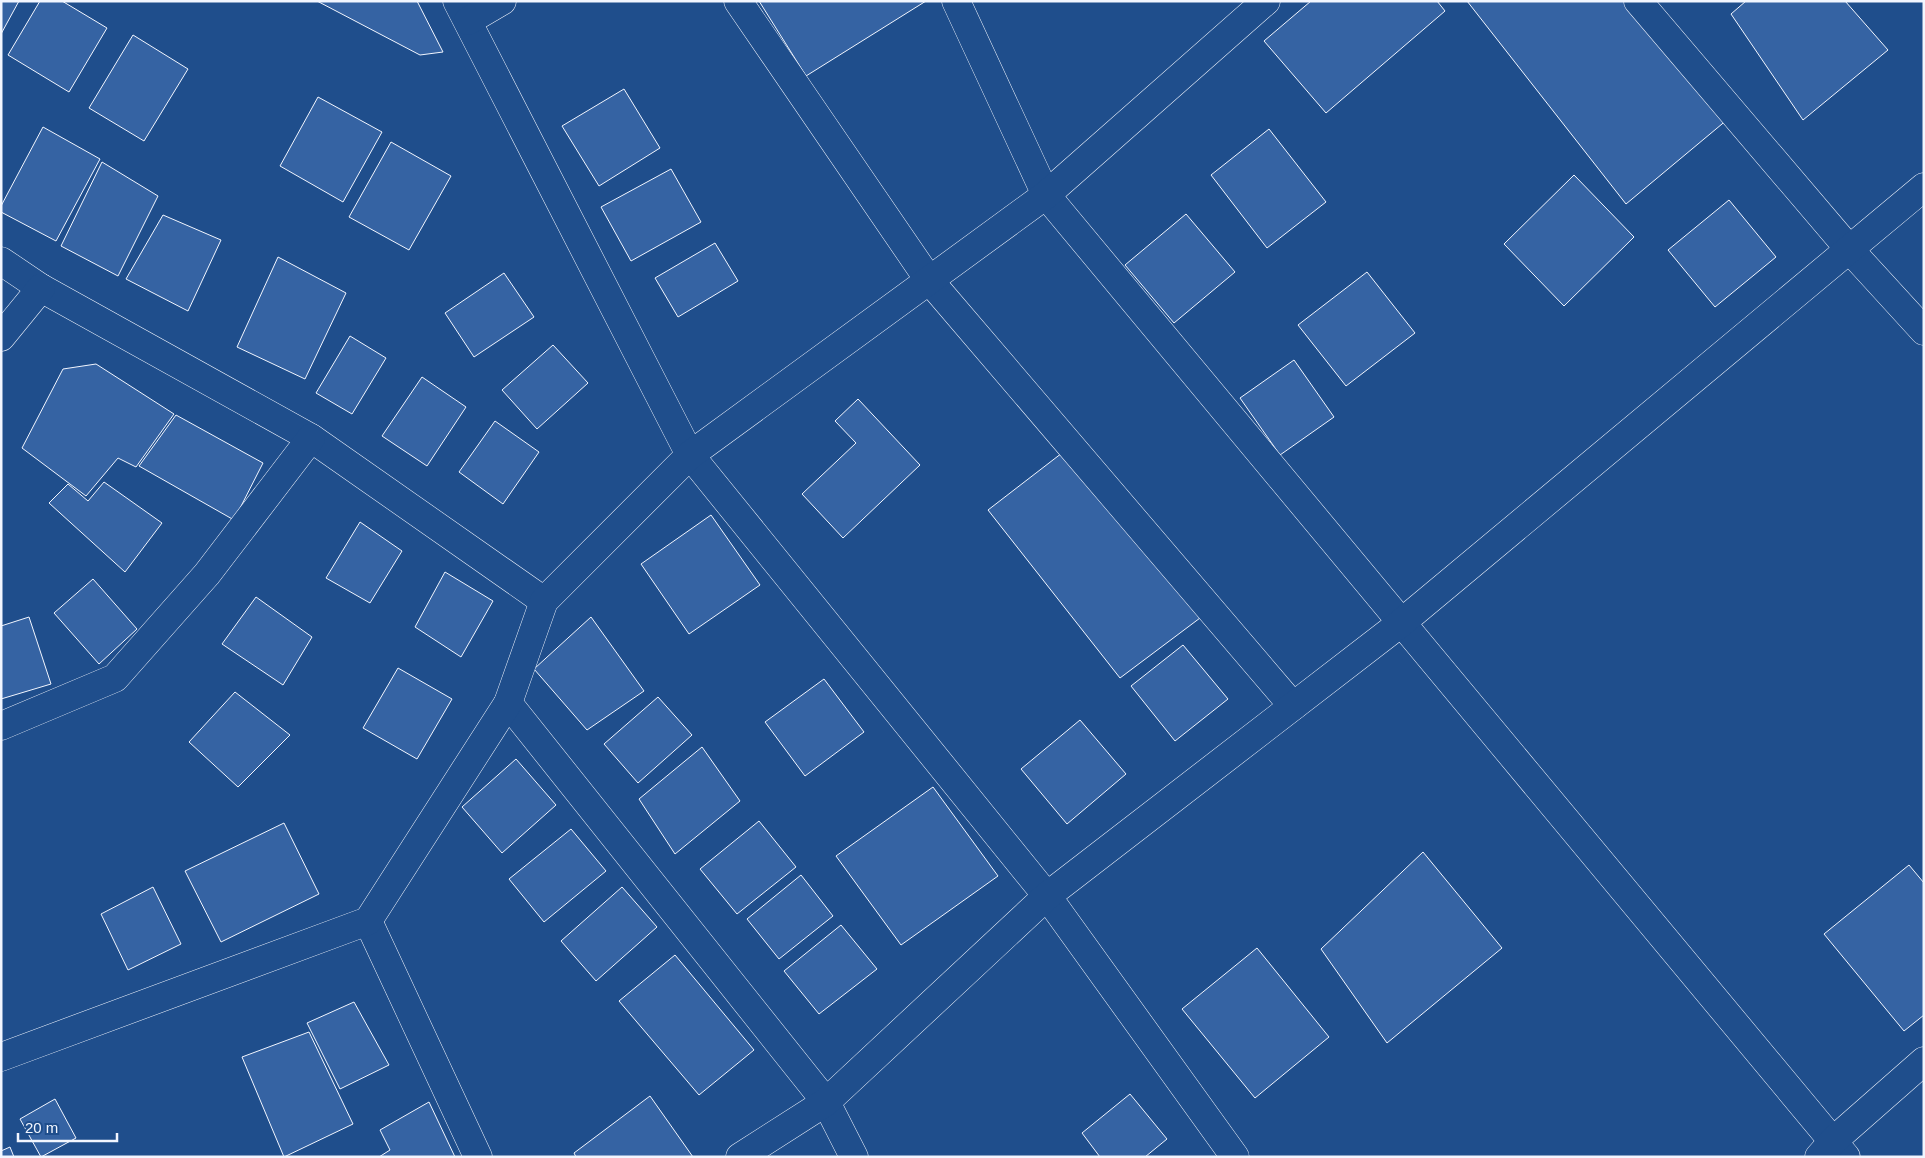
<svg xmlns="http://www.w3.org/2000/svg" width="1925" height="1158" font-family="Helvetica,sans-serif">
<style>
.building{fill:#3563a3;stroke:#f2f6ff}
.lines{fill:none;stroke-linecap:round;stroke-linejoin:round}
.minor-casing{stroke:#f2f6ff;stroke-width:29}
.minor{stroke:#1f4e8c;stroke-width:28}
</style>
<rect width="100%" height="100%" fill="#1f4e8c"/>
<!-- building -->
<g class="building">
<polygon points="1,1 19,1 1,34"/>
<polygon points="40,1 62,1 107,28 69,92 8,55"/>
<polygon points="317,1 417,1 443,52 420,55"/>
<polygon points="759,1 926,1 806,76"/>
<polygon points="1311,1 1437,1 1445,11 1326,113 1264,41"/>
<polygon points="1467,1 1627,1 1734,114 1626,204"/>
<polygon points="1746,1 1845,1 1888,50 1803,120 1731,14"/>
<polygon points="133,35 188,69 144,141 89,108"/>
<polygon points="624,89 660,148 599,186 562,126"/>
<polygon points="318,97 382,132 343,202 280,166"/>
<polygon points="43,127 100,159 56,241 1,212 1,206"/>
<polygon points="1269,129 1326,202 1267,248 1211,175"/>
<polygon points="391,142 451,176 409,250 349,217"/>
<polygon points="102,162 158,196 118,276 61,246"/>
<polygon points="671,169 701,222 631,261 601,207"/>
<polygon points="1574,175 1634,237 1564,306 1504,244"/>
<polygon points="1729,200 1776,257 1715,307 1668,250"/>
<polygon points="1186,214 1235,272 1174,323 1125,265"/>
<polygon points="163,215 221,240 188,311 126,279"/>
<polygon points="715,243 738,281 678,317 655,278"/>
<polygon points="278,257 346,293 305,379 237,347"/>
<polygon points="1367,272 1415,333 1346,386 1298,325"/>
<polygon points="504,273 534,317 474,357 445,313"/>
<polygon points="350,336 386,358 352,414 316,393"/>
<polygon points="553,345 588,383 537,429 502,390"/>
<polygon points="1294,360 1334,417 1280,455 1240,398"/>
<polygon points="96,364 174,414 136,467 118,458 86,496 22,448 63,369"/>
<polygon points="422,377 466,407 427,466 382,436"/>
<polygon points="858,399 920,465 843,538 802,494 856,443 835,421"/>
<polygon points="176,415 263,463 234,520 139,466"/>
<polygon points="495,421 539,452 503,504 459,472"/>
<polygon points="1062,453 1204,615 1120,678 988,510"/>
<polygon points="104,482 162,523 125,572 49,503 68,484 88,501"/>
<polygon points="711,515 760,585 689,634 641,564"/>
<polygon points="360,522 402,551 370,603 326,578"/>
<polygon points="445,572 493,601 461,657 415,627"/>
<polygon points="93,579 137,629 99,664 54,613"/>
<polygon points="256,597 312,637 283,685 222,644"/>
<polygon points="29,617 51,684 1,699 1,626"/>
<polygon points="591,617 644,691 587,730 534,669"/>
<polygon points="1183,645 1228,699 1175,741 1131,686"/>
<polygon points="398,668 452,699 417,759 363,728"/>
<polygon points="824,679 864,732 805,776 765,722"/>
<polygon points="235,692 290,735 238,787 189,742"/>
<polygon points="658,697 692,735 638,783 604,744"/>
<polygon points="1080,720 1126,774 1067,824 1021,769"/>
<polygon points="702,747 740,801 675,854 639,799"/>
<polygon points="516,759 556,805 502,853 462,807"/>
<polygon points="933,787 998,876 901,945 836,856"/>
<polygon points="759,821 796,867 737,914 700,869"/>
<polygon points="284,823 319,894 221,942 185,871"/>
<polygon points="571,829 606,871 544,922 509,879"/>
<polygon points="1423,852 1502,948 1387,1043 1321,949"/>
<polygon points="1909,865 1924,883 1924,1015 1904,1031 1824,934"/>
<polygon points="801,875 833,916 779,959 747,919"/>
<polygon points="153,887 181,944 128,970 101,914"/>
<polygon points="622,887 657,927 596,981 561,941"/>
<polygon points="841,925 877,969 819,1014 784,971"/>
<polygon points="1257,948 1329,1037 1255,1098 1182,1009"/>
<polygon points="675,955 754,1050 699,1095 619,1001"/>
<polygon points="354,1002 389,1065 340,1089 307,1023"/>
<polygon points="309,1032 353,1124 284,1157 242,1057"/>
<polygon points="1130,1094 1167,1139 1145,1157 1100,1157 1082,1133"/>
<polygon points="650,1096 693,1157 576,1157 574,1153"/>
<polygon points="55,1099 76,1138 41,1157 20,1119"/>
<polygon points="429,1102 455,1157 379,1157 390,1150 380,1130"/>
<polygon points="10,1147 14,1157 1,1157 1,1151"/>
</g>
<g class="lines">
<defs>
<g id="minor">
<polyline points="457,1 690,455 1047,896 1235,1157"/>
<polyline points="738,1 929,280 1293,706"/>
<polyline points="956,1 1046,195 1846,1157"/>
<polyline points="1638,1 1850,250 1924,331"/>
<polyline points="468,21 502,1"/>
<polyline points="1,261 41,288 311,438 544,601"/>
<polyline points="1,337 41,288"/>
<polyline points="508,703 826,1102 854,1157"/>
<polyline points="1,726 115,678 207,574 311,438"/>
<polyline points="368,921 478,1157"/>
<polyline points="1,1057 368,921 508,703 544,601 690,455 1046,195 1266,1"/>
<polyline points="740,1157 826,1102 1047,896 1401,623 1924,187"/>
<polyline points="1819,1157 1833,1141 1924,1061"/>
</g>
</defs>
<!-- minor casing -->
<use href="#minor" class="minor-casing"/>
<!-- minor -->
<use href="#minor" class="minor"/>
</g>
<!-- border -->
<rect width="1925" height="1158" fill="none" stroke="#f2f6ff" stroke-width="5"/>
<!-- scale -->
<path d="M18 1133v8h99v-8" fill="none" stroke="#f2f6ff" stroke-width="2.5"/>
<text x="25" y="1133" font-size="15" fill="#f2f6ff" stroke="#1f4e8c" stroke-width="4" paint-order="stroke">20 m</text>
</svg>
